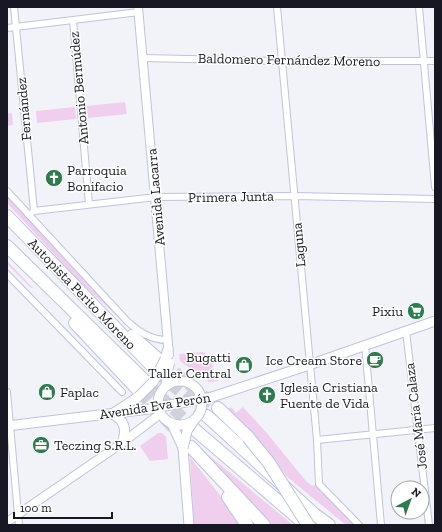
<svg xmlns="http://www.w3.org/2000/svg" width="442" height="532" font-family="'Zilla Slab',serif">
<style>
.green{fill:#efcfed}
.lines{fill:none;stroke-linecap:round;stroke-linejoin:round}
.motorway-tunnel{stroke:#d1d2d9;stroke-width:12;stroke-dasharray:12 6;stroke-linecap:butt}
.minor-casing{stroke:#bec3e2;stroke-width:8}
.tertiary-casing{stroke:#bec3e2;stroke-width:10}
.secondary-casing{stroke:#bec3e2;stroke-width:11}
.motorway-casing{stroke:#bec3e2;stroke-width:14}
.minor{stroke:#fff;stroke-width:6}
.tertiary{stroke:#fff;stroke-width:8}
.secondary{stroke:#fff;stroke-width:9}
.motorway{stroke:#fff;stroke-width:12}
.tertiary-bridge-casing{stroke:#bec3e2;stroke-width:10;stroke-linecap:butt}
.secondary-bridge-casing{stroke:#bec3e2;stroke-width:11;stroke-linecap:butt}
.motorway-bridge-casing{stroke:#bec3e2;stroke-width:14;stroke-linecap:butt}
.tertiary-bridge{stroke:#fff;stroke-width:8}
.secondary-bridge{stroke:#fff;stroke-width:9}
.motorway-bridge{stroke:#fff;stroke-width:12}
.labels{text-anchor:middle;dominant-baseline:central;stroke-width:3;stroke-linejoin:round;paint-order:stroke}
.street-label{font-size:14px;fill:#171823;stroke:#fff}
.poi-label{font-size:14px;fill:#171823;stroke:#fff;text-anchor:start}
</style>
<rect width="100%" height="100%" fill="#f2f3f9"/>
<!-- green -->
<g class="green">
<polygon points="125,102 127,114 88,118 87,106"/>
<polygon points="75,107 76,119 37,123 36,111"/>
<polygon points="12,113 13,125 7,126 7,114"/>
<path d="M7,195C55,248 101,304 157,349L159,354L81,283L7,203Z"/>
<polygon points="7,261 33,288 31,288 7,264"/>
<polygon points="203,352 209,356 218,381 209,382 180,361 179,354"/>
<polygon points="231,407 236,413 243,407 266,432 306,481 312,486 317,484 356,525 346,525 286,476 250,430 228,409"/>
<polygon points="158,433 162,433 166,437 168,459 150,461 140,446"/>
<polygon points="194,443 293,525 269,525"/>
<polygon points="190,457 243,525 194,525"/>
</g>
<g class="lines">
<!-- motorway-tunnel -->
<g class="motorway-tunnel">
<polyline points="161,361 218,408"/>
<polyline points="157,371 207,416"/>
<polyline points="148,384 194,429"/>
<polyline points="140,392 178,433"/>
</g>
<defs>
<g id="minor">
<polyline points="14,7 34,211"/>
<polyline points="277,7 317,440 319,484 359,525"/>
<polyline points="419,7 435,187"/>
<polyline points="73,20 89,204"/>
<polyline points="7,28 139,12"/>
<polyline points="143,58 282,61 435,61"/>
<path d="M7,191L127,321C139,332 151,340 167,340"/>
<polyline points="29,215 34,211 156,197 295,196 435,199"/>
<polyline points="7,274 122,392"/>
<polyline points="406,331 429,525"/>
<polyline points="365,345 381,525"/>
<polyline points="7,392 19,525"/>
<polyline points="317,440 435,428"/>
</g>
<g id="tertiary">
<polyline points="138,7 169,355"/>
<polyline points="7,522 122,443 156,417"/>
</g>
<g id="secondary">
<polyline points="165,359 168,349"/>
<polyline points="212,397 309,365 435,321"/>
<polyline points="115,412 138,397"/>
<path d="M112,414C125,420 127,430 122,443"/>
<polyline points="7,426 149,409"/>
<polyline points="183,448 189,525"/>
</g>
<g id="motorway">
<polyline points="7,216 157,371"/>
<polyline points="7,246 148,384"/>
<polyline points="75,323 140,392"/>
<polyline points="132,336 159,360"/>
<polyline points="218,408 248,437"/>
<polyline points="207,416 314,514 329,525"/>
<polyline points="194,429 306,525"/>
<polyline points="191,447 264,525"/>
<polyline points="228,497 247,525"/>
</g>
</defs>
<!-- minor casing -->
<use href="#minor" class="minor-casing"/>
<!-- tertiary casing -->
<use href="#tertiary" class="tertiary-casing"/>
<!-- secondary casing -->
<use href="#secondary" class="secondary-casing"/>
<!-- motorway casing -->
<use href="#motorway" class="motorway-casing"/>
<!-- minor -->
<use href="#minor" class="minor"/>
<!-- tertiary -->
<use href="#tertiary" class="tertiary"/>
<!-- secondary -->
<use href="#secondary" class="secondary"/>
<!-- motorway -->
<use href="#motorway" class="motorway"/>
<defs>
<g id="tertiary-bridge">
<polyline points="165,386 170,363"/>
<polyline points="156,417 160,413"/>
</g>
<g id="secondary-bridge">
<circle cx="180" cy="403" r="22"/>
<polyline points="138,397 154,381 165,359"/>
<polyline points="149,409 212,397"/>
<polyline points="172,424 183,448"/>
<polyline points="183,448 187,431 194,420"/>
</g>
<polyline id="motorway-bridge" points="248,437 269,463 308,525"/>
</defs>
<!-- tertiary-bridge casing -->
<use href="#tertiary-bridge" class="tertiary-bridge-casing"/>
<!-- secondary-bridge casing -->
<use href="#secondary-bridge" class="secondary-bridge-casing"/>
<!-- motorway-bridge casing -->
<use href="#motorway-bridge" class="motorway-bridge-casing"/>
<!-- tertiary-bridge -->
<use href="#tertiary-bridge" class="tertiary-bridge"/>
<!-- secondary-bridge -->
<use href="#secondary-bridge" class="secondary-bridge"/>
<!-- motorway-bridge -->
<use href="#motorway-bridge" class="motorway-bridge"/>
</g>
<!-- icons -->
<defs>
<symbol id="church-disc" viewBox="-11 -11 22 22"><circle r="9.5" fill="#2c7c4d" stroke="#fff"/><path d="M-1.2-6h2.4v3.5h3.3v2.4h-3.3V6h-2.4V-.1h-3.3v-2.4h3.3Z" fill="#fff"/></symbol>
<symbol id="supermarket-disc" viewBox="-11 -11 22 22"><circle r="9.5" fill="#2c7c4d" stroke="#fff"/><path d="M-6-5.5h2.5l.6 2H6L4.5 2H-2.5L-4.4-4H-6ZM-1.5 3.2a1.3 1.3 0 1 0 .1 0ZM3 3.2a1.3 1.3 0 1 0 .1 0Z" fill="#fff"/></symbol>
<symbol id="cafe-disc" viewBox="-11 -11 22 22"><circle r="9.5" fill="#2c7c4d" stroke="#fff"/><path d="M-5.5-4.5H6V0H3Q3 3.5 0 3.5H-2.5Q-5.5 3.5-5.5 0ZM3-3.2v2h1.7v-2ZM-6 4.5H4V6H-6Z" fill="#fff"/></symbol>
<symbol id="shop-disc" viewBox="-11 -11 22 22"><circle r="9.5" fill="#2c7c4d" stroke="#fff"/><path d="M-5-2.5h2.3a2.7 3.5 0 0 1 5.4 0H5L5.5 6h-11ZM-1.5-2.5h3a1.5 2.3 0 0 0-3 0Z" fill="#fff"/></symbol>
<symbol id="office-disc" viewBox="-11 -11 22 22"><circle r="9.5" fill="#2c7c4d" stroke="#fff"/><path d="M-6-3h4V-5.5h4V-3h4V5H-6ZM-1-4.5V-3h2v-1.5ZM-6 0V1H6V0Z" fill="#fff"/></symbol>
</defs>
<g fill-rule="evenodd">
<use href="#church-disc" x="44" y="168" width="20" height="20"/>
<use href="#supermarket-disc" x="406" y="301" width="20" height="20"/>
<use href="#cafe-disc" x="365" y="350" width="20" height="20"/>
<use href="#shop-disc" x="234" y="355" width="20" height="20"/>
<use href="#shop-disc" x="37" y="382" width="20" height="20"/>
<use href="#church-disc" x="257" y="385" width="20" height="20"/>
<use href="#office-disc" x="31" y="435" width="20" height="20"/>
</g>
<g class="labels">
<!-- street labels -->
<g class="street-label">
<text transform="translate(289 60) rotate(1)">Baldomero Fernández Moreno</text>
<text transform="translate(79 88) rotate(-95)">Antonio Bermúdez</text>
<text transform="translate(24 109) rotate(-95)">Fernández</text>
<text transform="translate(156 197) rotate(-95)">Avenida Lacarra</text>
<text transform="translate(231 197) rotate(-1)">Primera Junta</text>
<text transform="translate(299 245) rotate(-95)">Laguna</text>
<text transform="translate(82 294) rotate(46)">Autopista Perito Moreno</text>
<text transform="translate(155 406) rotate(-9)">Avenida Eva Perón</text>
<text transform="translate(416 416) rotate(-97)">José María Calaza</text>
</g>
<!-- poi labels -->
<g class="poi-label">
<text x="67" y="170">Parroquia<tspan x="67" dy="16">Bonifacio</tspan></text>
<text x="403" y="311" text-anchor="end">Pixiu</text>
<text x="231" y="357" text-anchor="end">Bugatti<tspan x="231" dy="16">Taller Central</tspan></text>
<text x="362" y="360" text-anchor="end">Ice Cream Store</text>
<text x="280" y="387">Iglesia Cristiana<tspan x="280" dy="16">Fuente de Vida</tspan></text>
<text x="60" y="392">Faplac</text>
<text x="54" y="445">Teczing S.R.L.</text>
</g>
</g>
<!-- border -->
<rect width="442" height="532" fill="none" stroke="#171823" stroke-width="16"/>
<!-- north arrow -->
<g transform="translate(410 500) rotate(41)"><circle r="19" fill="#ffffff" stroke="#a2a3a7"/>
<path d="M0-3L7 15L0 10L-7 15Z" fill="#2c7c4d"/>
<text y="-6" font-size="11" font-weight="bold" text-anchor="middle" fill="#171823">N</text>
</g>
<!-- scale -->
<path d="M14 512v6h98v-6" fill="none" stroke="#171823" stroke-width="2"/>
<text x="20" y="512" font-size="12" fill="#171823" stroke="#ffffff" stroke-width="3" paint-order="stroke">100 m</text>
</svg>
